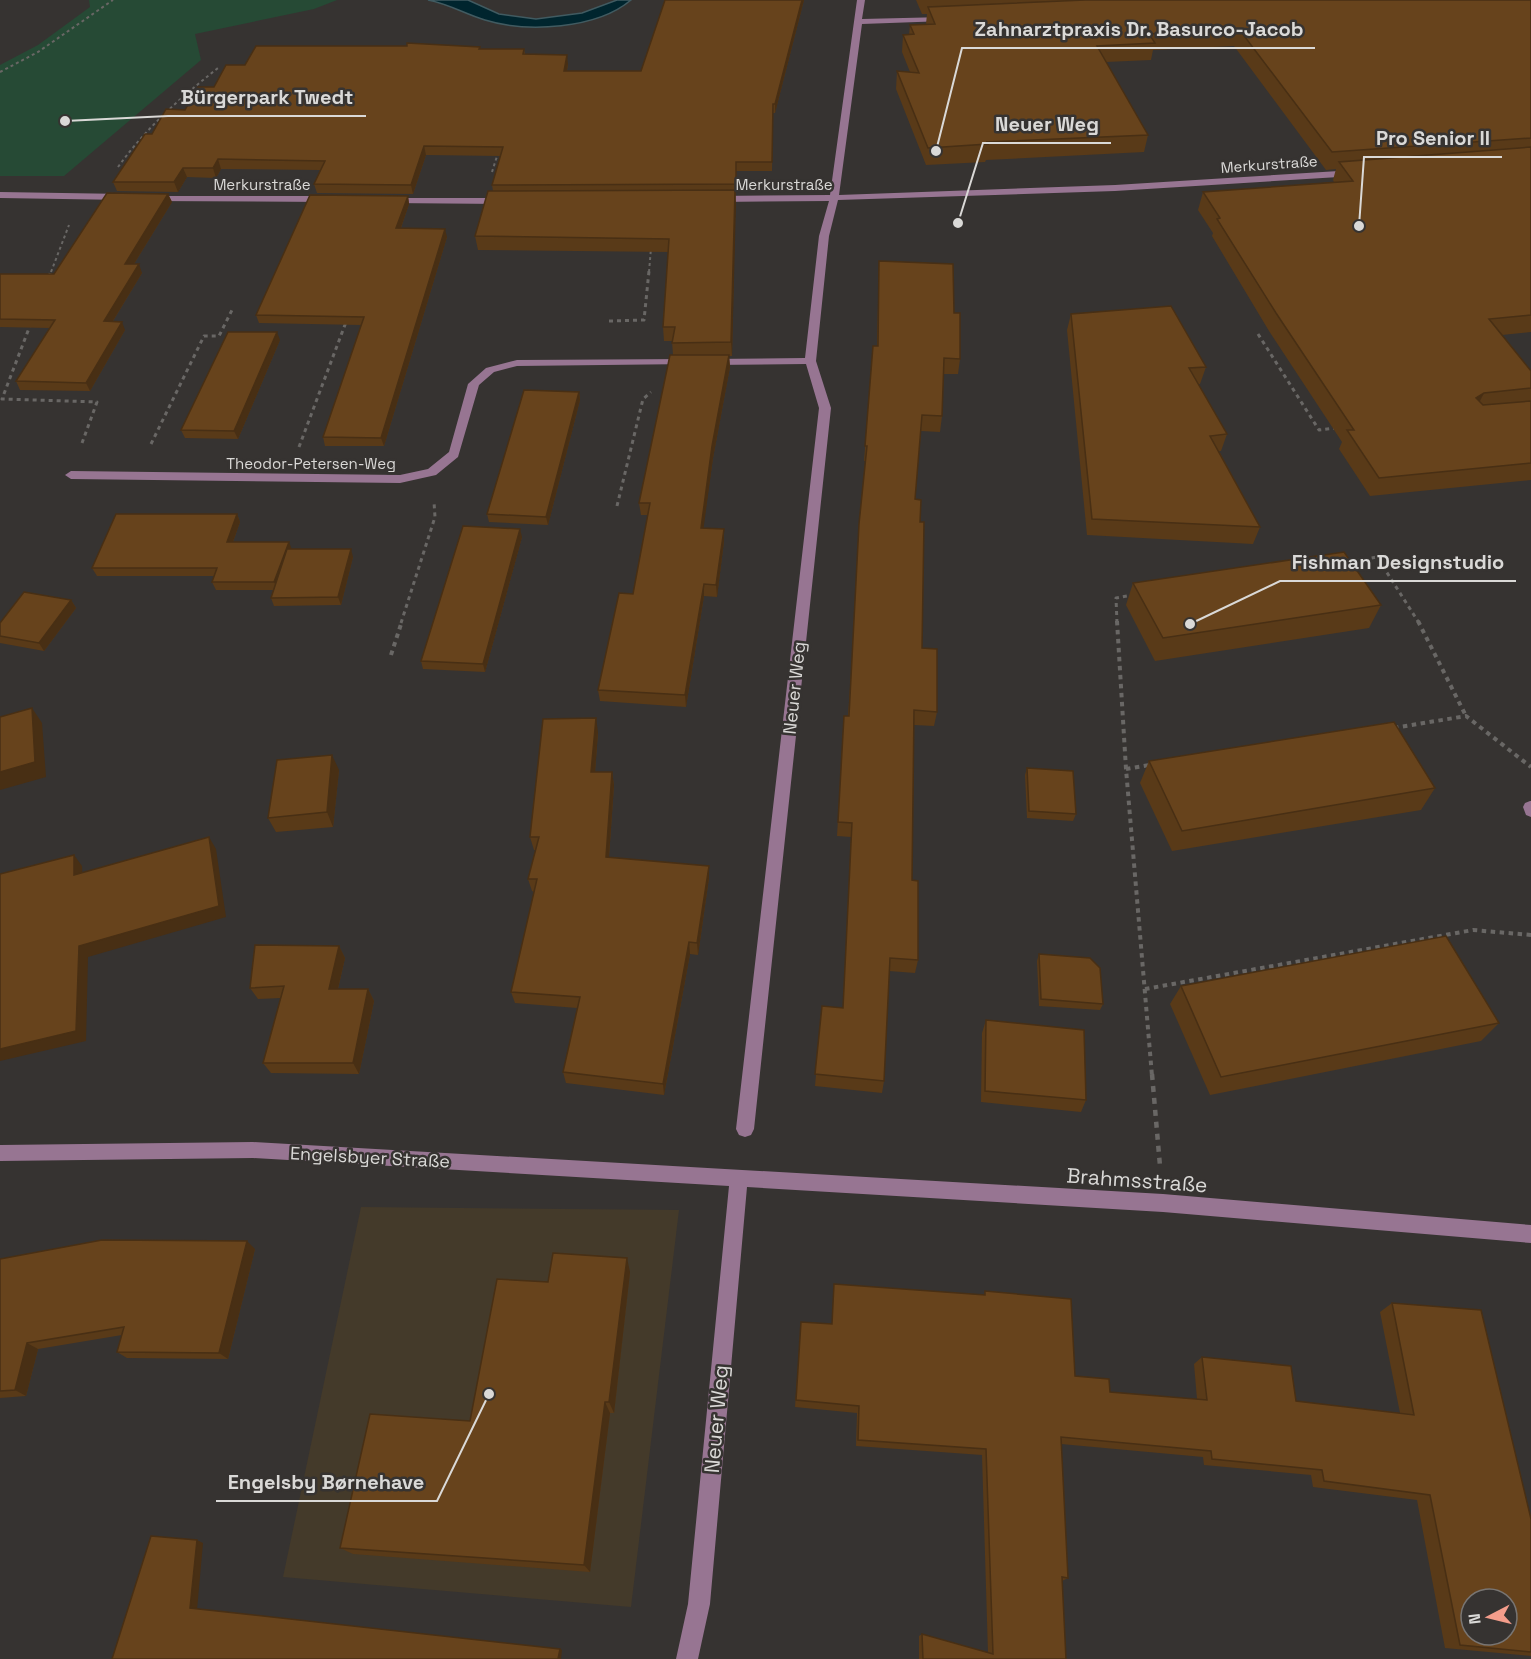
<svg xmlns="http://www.w3.org/2000/svg" width="1531" height="1659" font-family="'Space Grotesk',sans-serif">
<style>
.education{fill:#443a2a}
.green{fill:#264a35}
.water{fill:#00252e;stroke:#415b61;stroke-width:1.5}
.lines{fill:none;stroke-linecap:round;stroke-linejoin:round}
.path-far3{stroke:#696765;stroke-width:2;stroke-dasharray:3 3;stroke-linecap:butt}
.path-far2{stroke:#696765;stroke-width:3;stroke-dasharray:4 4;stroke-linecap:butt}
.path-far1{stroke:#696765;stroke-width:4;stroke-dasharray:4.5 4.5;stroke-linecap:butt}
.path{stroke:#696765;stroke-width:4.5;stroke-dasharray:6 6;stroke-linecap:butt}
.minor{fill:#977592;fill-rule:evenodd}
.wall{fill:#593a18}
.shaded-wall{fill:#482f14}
.building{fill:#67431c;stroke:#482f14;stroke-width:1.5;fill-rule:evenodd}
.labels{text-anchor:middle;dominant-baseline:central;stroke-width:5;stroke-linejoin:round;paint-order:stroke}
.far-street-label{font-size:15px;fill:#dad9d7;stroke:#363331}
.street-label{font-size:18px;fill:#dad9d7;stroke:#363331}
.near-street-label{font-size:21px;fill:#dad9d7;stroke:#363331}
.leader{fill:none;stroke:#dad9d7;stroke-width:2}
.callout-dot{fill:#dad9d7;stroke:#363331;stroke-width:2}
.callout-label{font-size:20px;text-anchor:middle;font-weight:bold;fill:#dad9d7;stroke:#363331;stroke-width:5;stroke-linejoin:round;paint-order:stroke}
</style>
<rect width="100%" height="100%" fill="#363331"/>
<!-- education -->
<polygon class="education" points="361,1207 679,1210 631,1607 283,1577"/>
<!-- green -->
<polygon class="green" points="89,0 337,0 314,9 195,34 201,60 64,176 0,176 0,65 38,45 90,7"/>
<!-- water -->
<path class="water" d="M428,0H468L499,14L536,19L582,13L617,0H631C597,29 527,33 485,20C465,14 449,4 428,0Z"/>
<g class="lines">
<!-- path-far3 -->
<g class="path-far3">
<polyline points="0,72 38,52 113,0"/>
<path d="M118,167C146,128 180,98 218,68"/>
<polyline points="492,172 498,153"/>
<polyline points="51,272 69,225"/>
<polyline points="649,272 651,248"/>
</g>
<!-- path-far2 -->
<g class="path-far2">
<polyline points="49,277 51,271"/>
<polyline points="609,321 644,320 649,271"/>
<polyline points="31,323 2,399 97,402 82,443"/>
<polyline points="1258,334 1319,430 1336,428"/>
<polyline points="151,444 204,336 219,336 232,310"/>
<polyline points="299,447 346,322"/>
<polyline points="617,506 643,399 651,392"/>
<polyline points="1348,562 1377,557 1419,623"/>
<polyline points="401,623 435,517 434,502"/>
<polyline points="1117,623 1116,598 1133,595"/>
</g>
<!-- path-far1 -->
<g class="path-far1">
<polyline points="1117,621 1126,769 1152,1076"/>
<polyline points="1418,621 1466,716"/>
<polyline points="391,655 402,621"/>
<polyline points="1394,728 1466,716 1531,767"/>
<polyline points="1126,769 1149,765"/>
<polyline points="1145,989 1473,930 1531,935"/>
</g>
<!-- path -->
<polyline class="path" points="1152,1074 1160,1166"/>
<!-- minor -->
<g class="minor">
<polygon points="857,0 865,0 862,19 945,17 949,19 945,21 862,24 839,195 1115,185 1355,170 1360,173 1355,176 1115,191 838,200 829,236 816,361 831,408 754,1129 751,1135 745,1137 739,1135 736,1129 819,408 806,364 711,365 705,362 711,359 805,358 819,236 829,201 716,202 711,199 716,196 830,195"/>
<polygon points="0,192 125,194 130,197 125,200 0,198"/>
<polygon points="146,196 329,196 334,199 329,202 149,201 146,200"/>
<polygon points="386,198 503,198 508,201 503,204 389,203 386,202"/>
<polygon points="687,359 693,362 691,364 517,366 494,372 479,385 458,457 436,475 400,483 71,479 65,475 71,471 400,475 428,469 449,452 468,384 486,368 517,360"/>
<polygon points="1530,801 1531,801 1531,817 1526,815 1523,807 1525,803"/>
<polygon points="253,1142 1163,1194 1531,1225 1531,1243 1163,1212 747,1187 710,1604 698,1659 676,1659 688,1604 729,1186 253,1158 0,1161 0,1145"/>
</g>
</g>
<!-- wall -->
<g class="wall">
<polygon points="804,0 775,113 773,113 772,171 736,171 732,356 729,356 730,367 713,458 703,528 724,529 724,541 717,597 704,596 686,707 600,701 598,690 633,594 648,515 641,515 639,503 673,355 672,341 664,341 663,327 668,252 478,250 475,236 493,191 492,185 500,156 426,155 413,194 317,193 314,184 320,170 221,169 216,178 187,177 178,192 117,191 113,182 152,134 214,87 245,65 480,49 524,49 525,54 568,64 567,71 641,71"/>
<polygon points="916,0 1531,0 1531,332 1502,335 1531,371 1531,480 1370,496 1339,449 1342,442 1269,331 1212,236 1213,233 1198,210 1203,192 1334,182 1333,180 1336,169 1326,170 1234,46 1153,50 1151,60 1106,62 1148,135 1144,152 986,160 985,162 926,165 896,89 897,71 910,72 902,52 903,35 909,35 910,25 926,24 927,14 922,14"/>
<polygon points="168,194 172,202 134,264 142,273 113,321 125,330 90,391 20,390 16,381 50,328 0,327 0,274 54,274"/>
<polygon points="408,196 409,204 401,228 447,237 384,446 325,446 323,437 361,325 259,323 256,315"/>
<polygon points="879,261 954,313 960,359 958,374 943,374 942,416 940,432 921,431 915,499 920,522 922,648 937,712 934,726 914,725 912,880 918,960 915,973 889,971 884,1081 882,1093 815,1086 822,1006 843,1008 851,837 837,836 844,716 848,716 866,461 864,461 873,346 877,346"/>
<polygon points="1071,314 1206,367 1200,384 1198,384 1227,434 1221,451 1219,451 1260,527 1253,544 1087,535 1067,330"/>
<polygon points="280,340 238,439 185,438 181,430"/>
<polygon points="579,392 580,400 548,525 489,522 487,514"/>
<polygon points="237,514 240,522 233,542 353,557 341,605 274,606 271,598 273,590 216,590 212,582 215,576 97,576 92,568"/>
<polygon points="522,537 485,672 423,669 421,661"/>
<polygon points="1133,583 1381,605 1369,628 1155,661 1126,605"/>
<polygon points="71,600 76,608 44,651 0,643 0,623"/>
<polygon points="598,732 595,772 612,772 614,785 609,857 709,866 709,878 698,955 690,954 664,1095 566,1083 563,1072 577,1008 515,1003 511,992 534,892 532,891 528,879 536,850 534,850 530,837"/>
<polygon points="1149,761 1435,788 1421,810 1172,851 1140,783"/>
<polygon points="1027,768 1076,814 1073,821 1027,818 1025,775"/>
<polygon points="339,770 333,827 276,832 268,818"/>
<polygon points="339,946 345,958 338,989 368,989 374,1001 359,1074 271,1073 263,1063 281,998 258,999 250,988"/>
<polygon points="1039,954 1103,1004 1100,1010 1039,1006 1037,961"/>
<polygon points="1181,986 1499,1023 1481,1041 1210,1095 1170,1004"/>
<polygon points="986,1020 1086,1100 1081,1112 981,1102 982,1033"/>
<polygon points="255,1249 228,1359 127,1358 117,1352 122,1335 38,1349 26,1396 0,1398 0,1259"/>
<polygon points="630,1272 614,1413 610,1413 590,1572 353,1554 340,1548 470,1421 548,1282"/>
<polygon points="834,1284 984,1295 985,1291 1075,1376 1110,1392 1197,1399 1194,1364 1202,1357 1296,1401 1400,1413 1380,1312 1392,1303 1531,1519 1531,1656 1445,1648 1417,1500 1313,1487 1311,1475 1204,1465 1203,1457 1061,1444 1068,1578 1062,1581 1066,1659 919,1659 919,1636 922,1634 988,1653 982,1455 856,1446 857,1413 795,1407 801,1322 832,1324"/>
</g>
<!-- shaded-wall -->
<g class="shaded-wall">
<polygon points="802,0 804,0 775,113 775,104"/>
<polygon points="567,55 568,64 565,80 564,71"/>
<polygon points="424,146 426,155 413,194 411,185"/>
<polygon points="218,159 221,169 216,178 213,168"/>
<polygon points="183,168 187,177 178,192 174,182"/>
<polygon points="735,190 736,204 732,356 731,342"/>
<polygon points="168,194 172,202 129,272 125,264"/>
<polygon points="408,196 409,204 398,236 396,228"/>
<polygon points="445,229 447,237 384,446 381,438"/>
<polygon points="139,264 142,273 108,329 104,321"/>
<polygon points="122,322 125,330 90,391 86,383"/>
<polygon points="277,332 280,340 238,439 234,431"/>
<polygon points="729,355 730,367 713,458 702,540 701,528 712,446"/>
<polygon points="579,392 580,400 548,525 546,517"/>
<polygon points="1484,393 1475,411 1476,398"/>
<polygon points="237,514 240,522 230,550 227,542"/>
<polygon points="520,529 522,537 485,672 483,664"/>
<polygon points="724,529 724,541 717,597 716,585"/>
<polygon points="289,542 292,550 278,590 274,582"/>
<polygon points="351,549 353,557 341,605 338,597"/>
<polygon points="704,584 704,596 686,707 685,695"/>
<polygon points="71,600 76,608 44,651 39,643"/>
<polygon points="32,708 42,723 46,777 0,790 0,772"/>
<polygon points="596,718 598,732 594,786 591,772"/>
<polygon points="332,755 339,770 333,827 327,812"/>
<polygon points="612,772 614,785 608,870 606,857"/>
<polygon points="209,837 216,849 226,917 88,957 86,1041 0,1061 0,1049 79,946"/>
<polygon points="74,855 82,866 83,886 74,875"/>
<polygon points="709,866 709,878 698,955 697,943"/>
<polygon points="689,942 690,954 664,1095 663,1084"/>
<polygon points="339,946 345,958 335,1001 329,989"/>
<polygon points="368,989 374,1001 359,1074 353,1063"/>
<polygon points="247,1241 255,1249 228,1359 219,1353"/>
<polygon points="627,1258 630,1272 614,1413 609,1402"/>
<polygon points="27,1343 38,1349 26,1396 15,1390"/>
<polygon points="605,1402 610,1413 590,1572 584,1565"/>
<polygon points="197,1540 203,1543 197,1610 190,1608"/>
<polygon points="560,1649 562,1650 561,1659 558,1659"/>
</g>
<!-- building -->
<g class="building">
<polygon points="665,0 802,0 775,104 773,104 772,162 736,162 736,184 492,185 503,147 424,146 411,185 314,184 325,161 218,159 213,168 183,168 174,182 113,182 145,134 152,134 166,109 185,110 198,87 214,87 226,65 245,65 256,46 407,46 407,43 480,47 479,49 524,49 523,54 567,55 564,71 641,71"/>
<polygon points="1085,0 1531,0 1531,138 1332,152 1239,29 1149,34 1155,43 1097,46 1148,135 987,142 988,144 928,148 897,71 919,73 903,35 914,34 910,25 935,24 928,7"/>
<polygon points="1531,147 1531,315 1489,319 1531,371 1531,388 1484,393 1476,398 1483,405 1531,401 1531,463 1379,478 1347,430 1354,430 1276,313 1217,219 1220,218 1203,192 1353,181 1339,162"/>
<polygon points="735,190 731,342 672,343 675,327 663,327 669,239 475,236 488,191"/>
<polygon points="107,193 168,194 125,264 139,264 104,321 122,322 86,383 16,381 55,320 0,319 0,274 54,274"/>
<polygon points="310,195 408,196 396,228 445,229 381,438 323,437 364,317 256,315"/>
<polygon points="879,261 953,264 954,313 960,313 960,359 944,358 942,416 922,415 915,499 921,500 920,522 924,522 922,648 937,649 937,712 914,710 912,880 918,881 918,960 890,958 884,1081 815,1074 822,1006 843,1008 852,823 838,822 844,716 849,716 859,524 867,446 865,446 873,346 878,346"/>
<polygon points="1171,306 1206,367 1189,368 1227,434 1210,436 1260,527 1092,519 1071,314"/>
<polygon points="228,332 277,332 234,431 181,430"/>
<polygon points="670,355 729,355 712,446 701,528 724,529 716,585 704,584 685,695 598,690 619,593 633,594 650,503 639,503"/>
<polygon points="524,390 579,392 546,517 487,514"/>
<polygon points="116,514 237,514 227,542 289,542 274,582 212,582 217,568 92,568"/>
<polygon points="463,526 520,529 483,664 421,661"/>
<polygon points="287,549 351,549 338,597 271,598"/>
<polygon points="1344,552 1381,605 1163,638 1133,583"/>
<polygon points="24,592 71,600 39,643 0,636 0,623"/>
<polygon points="32,708 35,762 0,772 0,717"/>
<polygon points="596,718 591,772 612,772 606,857 709,866 697,943 689,942 663,1084 563,1072 580,997 511,992 537,879 528,879 539,837 530,837 543,719"/>
<polygon points="1394,722 1435,788 1182,831 1149,761"/>
<polygon points="332,755 327,812 268,818 277,760"/>
<polygon points="1027,768 1073,771 1076,814 1029,811"/>
<polygon points="209,837 219,906 79,946 76,1031 0,1049 0,874 74,855 74,875"/>
<polygon points="1446,936 1499,1023 1221,1077 1181,986"/>
<polygon points="255,945 339,946 329,989 368,989 353,1063 263,1063 284,986 250,988"/>
<polygon points="1039,954 1090,958 1100,968 1103,1004 1041,999"/>
<polygon points="986,1020 1084,1030 1086,1100 985,1091"/>
<polygon points="102,1240 247,1241 219,1353 117,1352 124,1327 27,1343 15,1390 0,1391 0,1259"/>
<polygon points="553,1253 627,1258 609,1402 605,1402 584,1565 340,1548 370,1414 470,1421 497,1279 548,1282"/>
<path d="M834,1284L985,1295V1291L1071,1299L1075,1376L1109,1379L1110,1392L1207,1400L1202,1357L1291,1366L1296,1401L1414,1415L1392,1303L1481,1310L1531,1519V1652L1460,1645L1430,1495L1324,1481L1322,1470L1212,1459L1211,1451L1061,1437L1068,1578L1062,1577L1066,1659H923L922,1634L993,1654L986,1449L858,1440L859,1406L796,1400L801,1322L832,1324ZM1471,1599H1507V1635H1471Z"/>
<polygon points="151,1536 197,1540 190,1608 560,1649 558,1659 112,1659"/>
</g>
<g class="labels">
<!-- far-street labels -->
<g class="far-street-label">
<text transform="translate(1269 164) rotate(-4)">Merkurstraße</text>
<text x="262" y="184">Merkurstraße</text>
<text x="784" y="184">Merkurstraße</text>
<text x="311" y="463">Theodor-Petersen-Weg</text>
</g>
<!-- street labels -->
<g class="street-label">
<text transform="translate(794 688) rotate(-84)">Neuer Weg</text>
<text transform="translate(370 1157) rotate(3)">Engelsbyer Straße</text>
</g>
<!-- near-street labels -->
<g class="near-street-label">
<text transform="translate(1137 1180) rotate(4)">Brahmsstraße</text>
<text transform="translate(716 1419) rotate(-85)">Neuer Weg</text>
</g>
</g>
<!-- callouts -->
<path class="leader" d="M936 151L962 48H1315M65 121L168 116H366M958 223L983 143H1111M1359 226L1364 157H1502M1190 624L1280 581H1516M489 1394L437 1501H216"/>
<g class="callout-dot">
<circle cx="936" cy="151" r="6"/>
<circle cx="65" cy="121" r="6"/>
<circle cx="958" cy="223" r="6"/>
<circle cx="1359" cy="226" r="6"/>
<circle cx="1190" cy="624" r="6"/>
<circle cx="489" cy="1394" r="6"/>
</g>
<g class="callout-label">
<text x="1139" y="36">Zahnarztpraxis Dr. Basurco-Jacob</text>
<text x="267" y="104">Bürgerpark Twedt</text>
<text x="1047" y="131">Neuer Weg</text>
<text x="1433" y="145">Pro Senior II</text>
<text x="1398" y="569">Fishman Designstudio</text>
<text x="326" y="1489">Engelsby Børnehave</text>
</g>
<!-- north arrow -->
<g transform="translate(1489 1617) rotate(263)"><circle r="28" fill="#363331" stroke="#787573" stroke-width="1.5"/>
<path d="M0-4.5L10 22L0 15L-10 22Z" fill="#f49d8b"/>
<text y="-9" font-size="16" font-weight="bold" text-anchor="middle" fill="#dad9d7">N</text>
</g>
</svg>
